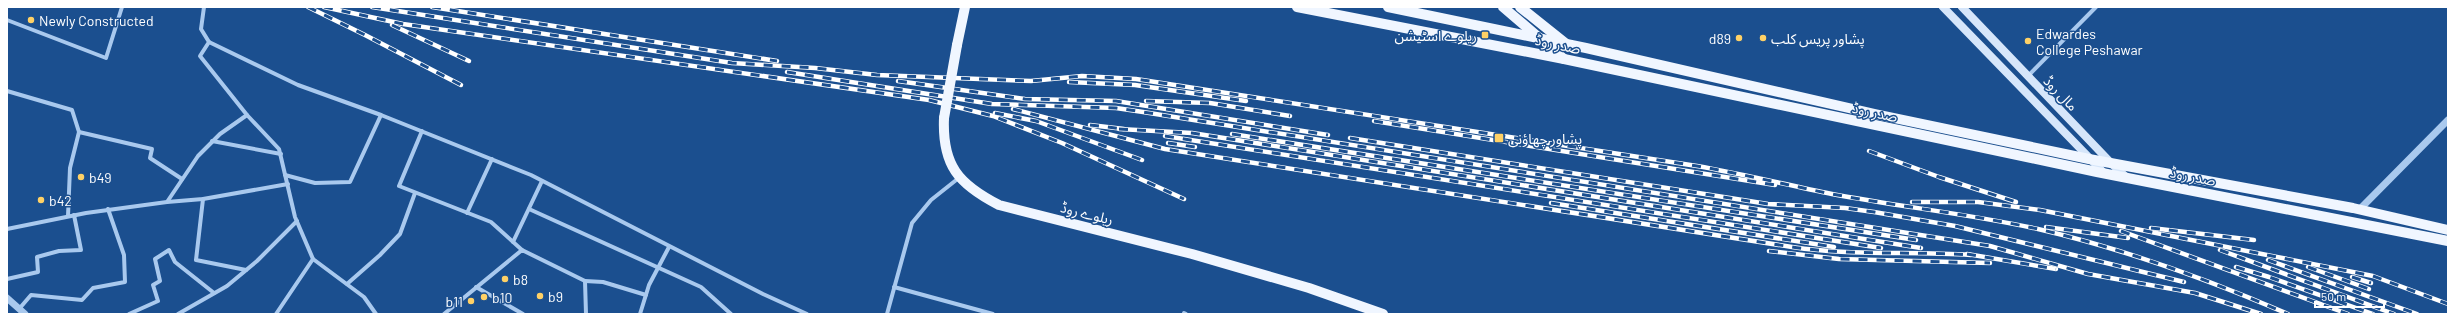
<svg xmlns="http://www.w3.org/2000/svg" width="2455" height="321" font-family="Barlow,'Noto Sans Arabic',sans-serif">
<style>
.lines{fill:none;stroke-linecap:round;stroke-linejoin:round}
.minor{stroke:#a9c9ee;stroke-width:4}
.tertiary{stroke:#a9c9ee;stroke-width:7}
.secondary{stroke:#d6e6fa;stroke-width:8}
.primary{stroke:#f0f6ff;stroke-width:10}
.rail-casing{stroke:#fff;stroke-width:4.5}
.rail{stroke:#1b4f8f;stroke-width:3;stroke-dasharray:9;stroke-linecap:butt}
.primary-bridge{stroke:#f0f6ff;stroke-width:10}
.poi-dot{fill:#ffd166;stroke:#1b4f8f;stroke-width:1.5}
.labels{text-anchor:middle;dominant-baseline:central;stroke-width:3;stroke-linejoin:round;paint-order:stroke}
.poi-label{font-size:14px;fill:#fff;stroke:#1b4f8f;text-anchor:start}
.street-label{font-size:14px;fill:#fff;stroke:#1b4f8f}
</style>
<rect width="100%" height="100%" fill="#1b4f8f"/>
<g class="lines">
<!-- minor -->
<g class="minor">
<polyline points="7,20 106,58 122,7"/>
<polyline points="209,42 298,85 381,115 531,175 763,294 807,314"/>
<polyline points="2028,76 2096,7"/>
<polyline points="7,91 72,110 79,132 70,168 68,216"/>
<polyline points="247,115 279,149 295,217 313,259 364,297 376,314"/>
<polyline points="422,131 399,186 491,222 522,250"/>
<polyline points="79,132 152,149 150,158 182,179"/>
<polyline points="212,141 281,154"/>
<polyline points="285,175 315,183 350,182 381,115"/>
<polyline points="203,199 196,260 246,270"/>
<polyline points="167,202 203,199 288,184"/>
<polyline points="529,209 701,287 731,314"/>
<polyline points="467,213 492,159"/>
<polyline points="7,229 86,213 167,202 198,156 220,134 247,115 200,56 209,42 201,29 204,7"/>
<polyline points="513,242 542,181"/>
<polyline points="7,279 38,272 37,257 59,251 81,250 74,215"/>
<polyline points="585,281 603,282 646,295"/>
<polyline points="347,284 380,255 400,234 415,193"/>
<polyline points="476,287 523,314"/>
<polyline points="894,287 993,314"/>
<polyline points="19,309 31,295 82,300 93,288 125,282 124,255 108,209"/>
<polyline points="1184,313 1186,314"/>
<polyline points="129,314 158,301 153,285 160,281 155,259 169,250 175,262 214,293"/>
<polyline points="178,314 227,286 257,261 297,221"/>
<polyline points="276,314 313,259"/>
<polyline points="444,314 522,250 585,281 586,314"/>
<polyline points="640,314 649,285 669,247"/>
<polyline points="887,314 912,223 931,200 960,177"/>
</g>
<!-- tertiary -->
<g class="tertiary">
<polyline points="2360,209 2448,120"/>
<polyline points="7,298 25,314"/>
</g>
<!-- secondary -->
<g class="secondary">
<polyline points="1943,7 2104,173"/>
<polyline points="1962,7 2111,163 2127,178"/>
</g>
<!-- primary -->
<g class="primary">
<polyline points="1297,7 1564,59 2097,172 2448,241"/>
<polyline points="1388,7 1586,48 1875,114 2089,159 2353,208 2448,230"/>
<polyline points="1503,7 1564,59"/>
<polyline points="1520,7 1565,43"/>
<polyline points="957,45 965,7"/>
<path d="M944,118C942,165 958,184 999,205L1192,254L1309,288L1383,314"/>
</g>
<defs>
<g id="rail">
<polyline points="308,7 365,35 461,85"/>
<polyline points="324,7 403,24 929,100 993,116 1062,143 1184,199"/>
<path d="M372,7L732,63L815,68L877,75L1031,81L1082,76L1136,79L1697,166C1743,174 1787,185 1832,194C1901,207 1970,214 2038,229C2124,249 2207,279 2288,314"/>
<polyline points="432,7 777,61"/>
<polyline points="392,25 469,61"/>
<polyline points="787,72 992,104 1116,108 1143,112 1990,246 2088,274 2195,293 2261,314"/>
<polyline points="898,81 1025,99 1116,101 1328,135"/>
<polyline points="1069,82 1135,85 1246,101"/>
<polyline points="1146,101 1210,103 1290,116"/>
<path d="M1013,109L1165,149L1792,247C1851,256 1912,251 1971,255"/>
<polyline points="995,113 1036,121 1142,160"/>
<polyline points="1374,121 1775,185"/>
<polyline points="1090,125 1124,129"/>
<polyline points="1119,129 1192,133 1921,248"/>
<polyline points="1232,134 1916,240"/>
<polyline points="1165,136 1881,248"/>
<polyline points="1350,138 1768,204 1845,208 1874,212 1955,226 2184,282"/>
<polyline points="1168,143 1195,147"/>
<polyline points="1869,151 1939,177 2016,202"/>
<polyline points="1912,202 1978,202 2040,210 2373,276 2448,304"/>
<polyline points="1551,203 1834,247"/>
<polyline points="2046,227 2128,238"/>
<polyline points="2151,228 2254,240"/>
<polyline points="2121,231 2348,314"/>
<polyline points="2220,250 2394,314"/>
<polyline points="1769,251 1839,259 1990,263"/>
<polyline points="1967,254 2056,269"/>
<polyline points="2268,260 2417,314"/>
<polyline points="2236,267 2269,277 2373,314"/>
<polyline points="2308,267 2369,289"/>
<polyline points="2352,277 2371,283"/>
</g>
</defs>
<!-- rail casing -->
<use href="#rail" class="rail-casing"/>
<!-- rail -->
<use href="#rail" class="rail"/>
<!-- primary-bridge -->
<polyline class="primary-bridge" points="944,118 957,45"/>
</g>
<!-- markers -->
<g class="poi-dot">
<circle cx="31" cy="20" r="4"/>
<rect x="1481" y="31" width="8" height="8" rx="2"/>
<circle cx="1739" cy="38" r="4"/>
<circle cx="1763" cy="38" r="4"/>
<circle cx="2028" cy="41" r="4"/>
<rect x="1494" y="133" width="10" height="10" rx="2"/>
<circle cx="81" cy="177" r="4"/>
<circle cx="41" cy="200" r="4"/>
<circle cx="505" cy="279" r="4"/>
<circle cx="540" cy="296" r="4"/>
<circle cx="484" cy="297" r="4"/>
<circle cx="471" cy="301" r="4"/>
</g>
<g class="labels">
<!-- poi labels -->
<g class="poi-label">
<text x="39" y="20">Newly Constructed</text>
<text x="2036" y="33">Edwardes<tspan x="2036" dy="16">College Peshawar</tspan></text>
<text x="1477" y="35" text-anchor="end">ریلوے اسٹیشن</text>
<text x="1731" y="38" text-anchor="end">d89</text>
<text x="1771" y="38">پشاور پریس کلب</text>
<text x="1508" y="138">پشاور چھاؤنی</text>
<text x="89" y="177">b49</text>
<text x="49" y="200">b42</text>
<text x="513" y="279">b8</text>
<text x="548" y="296">b9</text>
<text x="492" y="297">b10</text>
<text x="463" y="301" text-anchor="end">b11</text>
</g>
<!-- street labels -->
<g class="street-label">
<text transform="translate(1558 44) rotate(12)">صدر روڈ</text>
<text transform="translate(2061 93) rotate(46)">مال روڈ</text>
<text transform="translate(1875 112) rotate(12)">صدر روڈ</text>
<text transform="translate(2193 176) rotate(11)">صدر روڈ</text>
<text transform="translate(1087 213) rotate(14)">ریلوے روڈ</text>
</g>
</g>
<!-- border -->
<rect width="2455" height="321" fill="none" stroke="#ffffff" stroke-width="16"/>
<!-- scale -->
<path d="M2315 301v6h69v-6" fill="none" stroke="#ffffff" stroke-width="2"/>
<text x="2321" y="301" font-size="12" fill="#ffffff" stroke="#1b4f8f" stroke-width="3" paint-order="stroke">50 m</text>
</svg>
